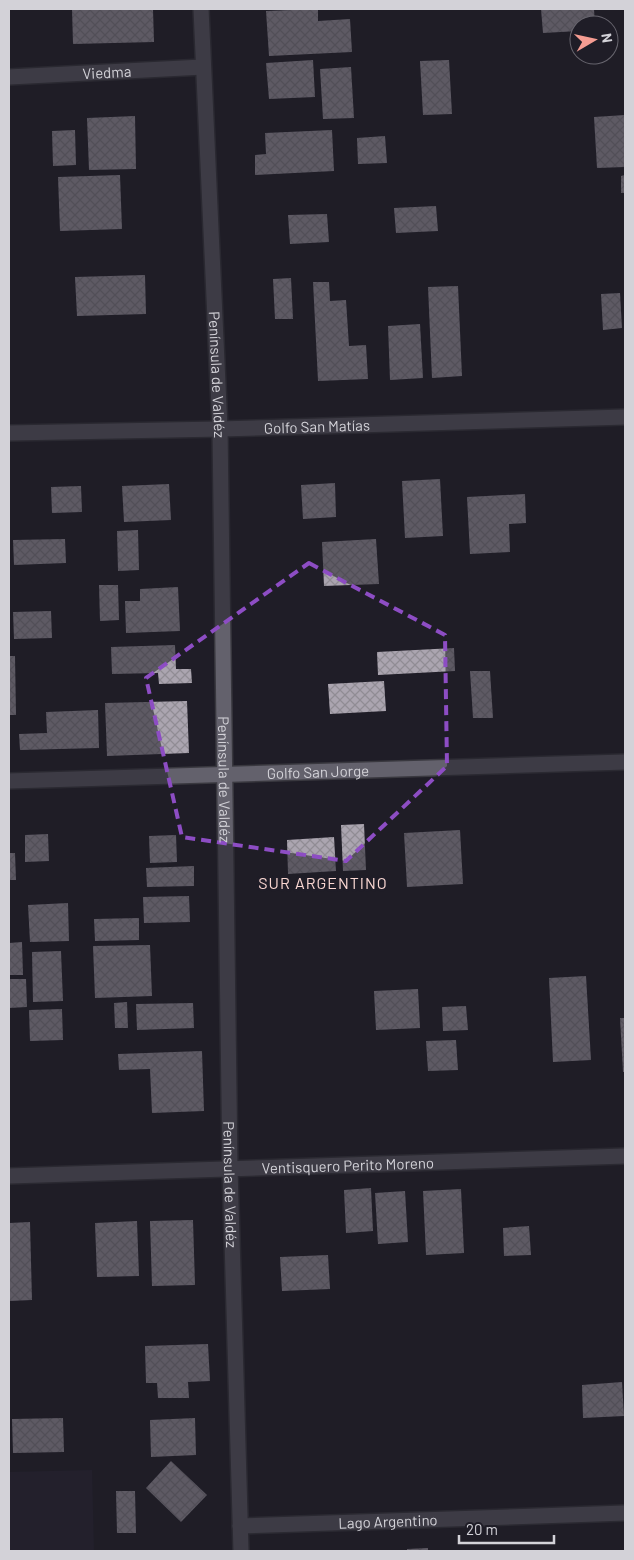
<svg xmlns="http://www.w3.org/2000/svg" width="634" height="1560" font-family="Barlow,sans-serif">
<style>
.built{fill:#282534}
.building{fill:url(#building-cross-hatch)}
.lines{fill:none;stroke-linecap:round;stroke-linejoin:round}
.minor-casing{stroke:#39383f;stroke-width:18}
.minor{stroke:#63616c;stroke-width:15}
.marked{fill:none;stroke:#8d4dc4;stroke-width:4;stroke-dasharray:10 6;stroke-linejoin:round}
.labels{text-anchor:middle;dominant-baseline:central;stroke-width:5;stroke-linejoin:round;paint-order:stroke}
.street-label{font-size:15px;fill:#d3d2d8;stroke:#1f1d27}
.neighbourhood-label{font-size:16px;letter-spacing:1px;fill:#fbd8d3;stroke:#1f1d27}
</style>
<defs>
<pattern id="building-cross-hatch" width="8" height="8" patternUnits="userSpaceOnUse" patternTransform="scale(1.25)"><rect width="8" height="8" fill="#aba5b0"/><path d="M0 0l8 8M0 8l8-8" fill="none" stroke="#908c94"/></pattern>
</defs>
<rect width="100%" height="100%" fill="#1f1d27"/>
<!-- built -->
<polygon class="built" points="92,1470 94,1551 9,1551 9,1472"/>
<!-- building -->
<g class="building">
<polygon points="72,9 153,9 154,42 73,44"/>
<polygon points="318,9 318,21 350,19 352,52 269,56 266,11"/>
<polygon points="541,9 594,9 595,25 579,25 579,31 543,33"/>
<polygon points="313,60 315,97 269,99 266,63"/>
<polygon points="449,60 452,114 423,115 420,61"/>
<polygon points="351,67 354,118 323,119 320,69"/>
<polygon points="625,115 625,167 597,168 594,117"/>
<polygon points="135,116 136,169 89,170 87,118"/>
<polygon points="75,130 76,165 53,166 52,131"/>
<polygon points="332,130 334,171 255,175 255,155 266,154 265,133"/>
<polygon points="385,136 387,163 358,164 357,138"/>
<polygon points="120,175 122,229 60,231 58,177"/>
<polygon points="625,175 625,193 621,193 621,176"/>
<polygon points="436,206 438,231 396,233 394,208"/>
<polygon points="327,214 329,242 290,244 288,215"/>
<polygon points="145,275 146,314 77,316 75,277"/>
<polygon points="291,278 293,319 275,319 273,279"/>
<polygon points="313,282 329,282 330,301 346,300 349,346 366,345 368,379 318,381"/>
<polygon points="458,286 462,376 432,378 428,287"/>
<polygon points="620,293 622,328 603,330 601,294"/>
<polygon points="420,324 423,378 390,380 388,326"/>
<polygon points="440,479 443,536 405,538 402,481"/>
<polygon points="335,483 336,517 303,519 301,485"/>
<polygon points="169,484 171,520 124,522 122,486"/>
<polygon points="81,486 82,512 52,513 51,487"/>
<polygon points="525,494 526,523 509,524 510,552 470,554 467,497"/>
<polygon points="138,530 139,570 118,571 117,531"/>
<polygon points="65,539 66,563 14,565 13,540"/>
<polygon points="376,539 379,584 324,586 322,542"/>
<polygon points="99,585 118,585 119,620 100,621"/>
<polygon points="178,587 180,631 126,633 125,601 140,601 140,589"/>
<polygon points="51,611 52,638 14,639 13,612"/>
<polygon points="175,645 176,669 191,669 192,683 159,684 158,673 112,674 111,647"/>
<polygon points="454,648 455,671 378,675 377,652"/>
<polygon points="9,656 15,656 16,715 9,715"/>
<polygon points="470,671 490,671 493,718 473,718"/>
<polygon points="384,681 386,711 330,714 328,684"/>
<polygon points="187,701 189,753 107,756 105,703"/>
<polygon points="98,710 99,748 20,750 19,734 47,733 46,712"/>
<polygon points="364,824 366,870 343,871 341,825"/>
<polygon points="460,830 463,884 407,887 404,833"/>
<polygon points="48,834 49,861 25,862 25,835"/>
<polygon points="176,835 177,862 150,863 149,836"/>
<polygon points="334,837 336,871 288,874 287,840"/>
<polygon points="9,853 15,853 16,880 9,880"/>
<polygon points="194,866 194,886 147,887 146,868"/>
<polygon points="189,896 190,922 144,923 143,897"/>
<polygon points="68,903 69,941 30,942 28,905"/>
<polygon points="139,918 139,940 95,941 94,919"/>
<polygon points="22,942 23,975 9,975 9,943"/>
<polygon points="150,945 152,996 95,998 93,946"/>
<polygon points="61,951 63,1001 33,1002 32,952"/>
<polygon points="586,976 591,1060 553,1062 549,978"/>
<polygon points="9,979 26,979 27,1007 9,1008"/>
<polygon points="418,989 420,1028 376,1030 374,991"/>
<polygon points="127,1002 128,1028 115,1028 114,1003"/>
<polygon points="193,1003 194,1028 137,1030 136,1004"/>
<polygon points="466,1006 468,1030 443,1031 442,1007"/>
<polygon points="62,1009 63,1040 30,1041 29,1010"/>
<polygon points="620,1018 625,1018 625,1072 623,1072"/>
<polygon points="456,1040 458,1070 428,1071 426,1041"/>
<polygon points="202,1051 204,1111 152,1113 150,1069 119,1070 118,1054"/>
<polygon points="371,1188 373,1231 346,1233 344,1190"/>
<polygon points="461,1189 464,1253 426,1255 423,1191"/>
<polygon points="405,1191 408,1242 378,1244 375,1193"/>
<polygon points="193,1220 195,1285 152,1286 150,1221"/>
<polygon points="137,1221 139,1276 97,1277 95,1223"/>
<polygon points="30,1222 32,1300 9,1301 9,1223"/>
<polygon points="529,1226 531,1255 504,1256 503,1228"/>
<polygon points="328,1255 330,1289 282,1291 280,1257"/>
<polygon points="208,1344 210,1381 188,1382 189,1398 158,1398 157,1383 146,1383 145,1346"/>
<polygon points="622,1382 624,1416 583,1418 582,1385"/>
<polygon points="63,1418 64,1452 13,1453 12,1419"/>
<polygon points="195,1418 196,1455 151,1457 150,1420"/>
<polygon points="171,1461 207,1495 181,1522 146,1488"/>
<polygon points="116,1491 135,1491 136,1533 117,1533"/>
<polygon points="428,1548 428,1551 407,1551 407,1549"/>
</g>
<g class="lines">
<defs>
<g id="minor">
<path id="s1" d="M201,9L220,429L230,1169L241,1551"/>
<path id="s2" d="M9,77L203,67"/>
<path id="s3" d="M9,433L220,429L625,417"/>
<path id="s4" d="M9,781L625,762"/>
<path id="s5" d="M9,1176L625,1156"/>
<path id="s6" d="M240,1526L625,1513"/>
</g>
</defs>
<!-- minor casing -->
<use href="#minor" class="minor-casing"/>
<!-- minor -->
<use href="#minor" class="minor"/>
</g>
<!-- marked area -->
<path d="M0 0H634V1560H0ZM309,563L445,635L447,766L346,861L182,837L146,678Z" fill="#1f1d27" fill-opacity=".55" fill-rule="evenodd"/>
<path class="marked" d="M309,563L445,635L447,766L346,861L182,837L146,678Z"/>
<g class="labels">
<!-- street labels -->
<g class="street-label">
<text stroke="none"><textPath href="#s2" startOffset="98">Viedma</textPath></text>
<text stroke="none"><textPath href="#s1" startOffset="366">Península de Valdéz</textPath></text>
<text stroke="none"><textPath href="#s3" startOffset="308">Golfo San Matías</textPath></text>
<text stroke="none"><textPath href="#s4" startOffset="309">Golfo San Jorge</textPath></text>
<text stroke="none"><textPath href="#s1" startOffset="771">Península de Valdéz</textPath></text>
<text stroke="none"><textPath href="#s5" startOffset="339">Ventisquero Perito Moreno</textPath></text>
<text stroke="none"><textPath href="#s1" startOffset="1176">Península de Valdéz</textPath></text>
<text stroke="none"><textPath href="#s6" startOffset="148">Lago Argentino</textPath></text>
</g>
<!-- neighbourhood labels -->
<g class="neighbourhood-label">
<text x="323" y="882">SUR ARGENTINO</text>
</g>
</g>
<!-- border -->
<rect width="634" height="1560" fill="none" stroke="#d3d2d8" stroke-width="20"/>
<!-- north arrow -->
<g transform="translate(594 40) rotate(81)"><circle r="24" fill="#1f1d27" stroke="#67656e"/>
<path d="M0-4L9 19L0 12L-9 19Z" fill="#f59c92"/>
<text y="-8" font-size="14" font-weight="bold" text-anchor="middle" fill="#d3d2d8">N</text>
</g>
<!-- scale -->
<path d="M459 1535v8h95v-8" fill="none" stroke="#d3d2d8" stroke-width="2.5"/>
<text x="466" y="1535" font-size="15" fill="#d3d2d8" stroke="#1f1d27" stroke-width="4" paint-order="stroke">20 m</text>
</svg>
